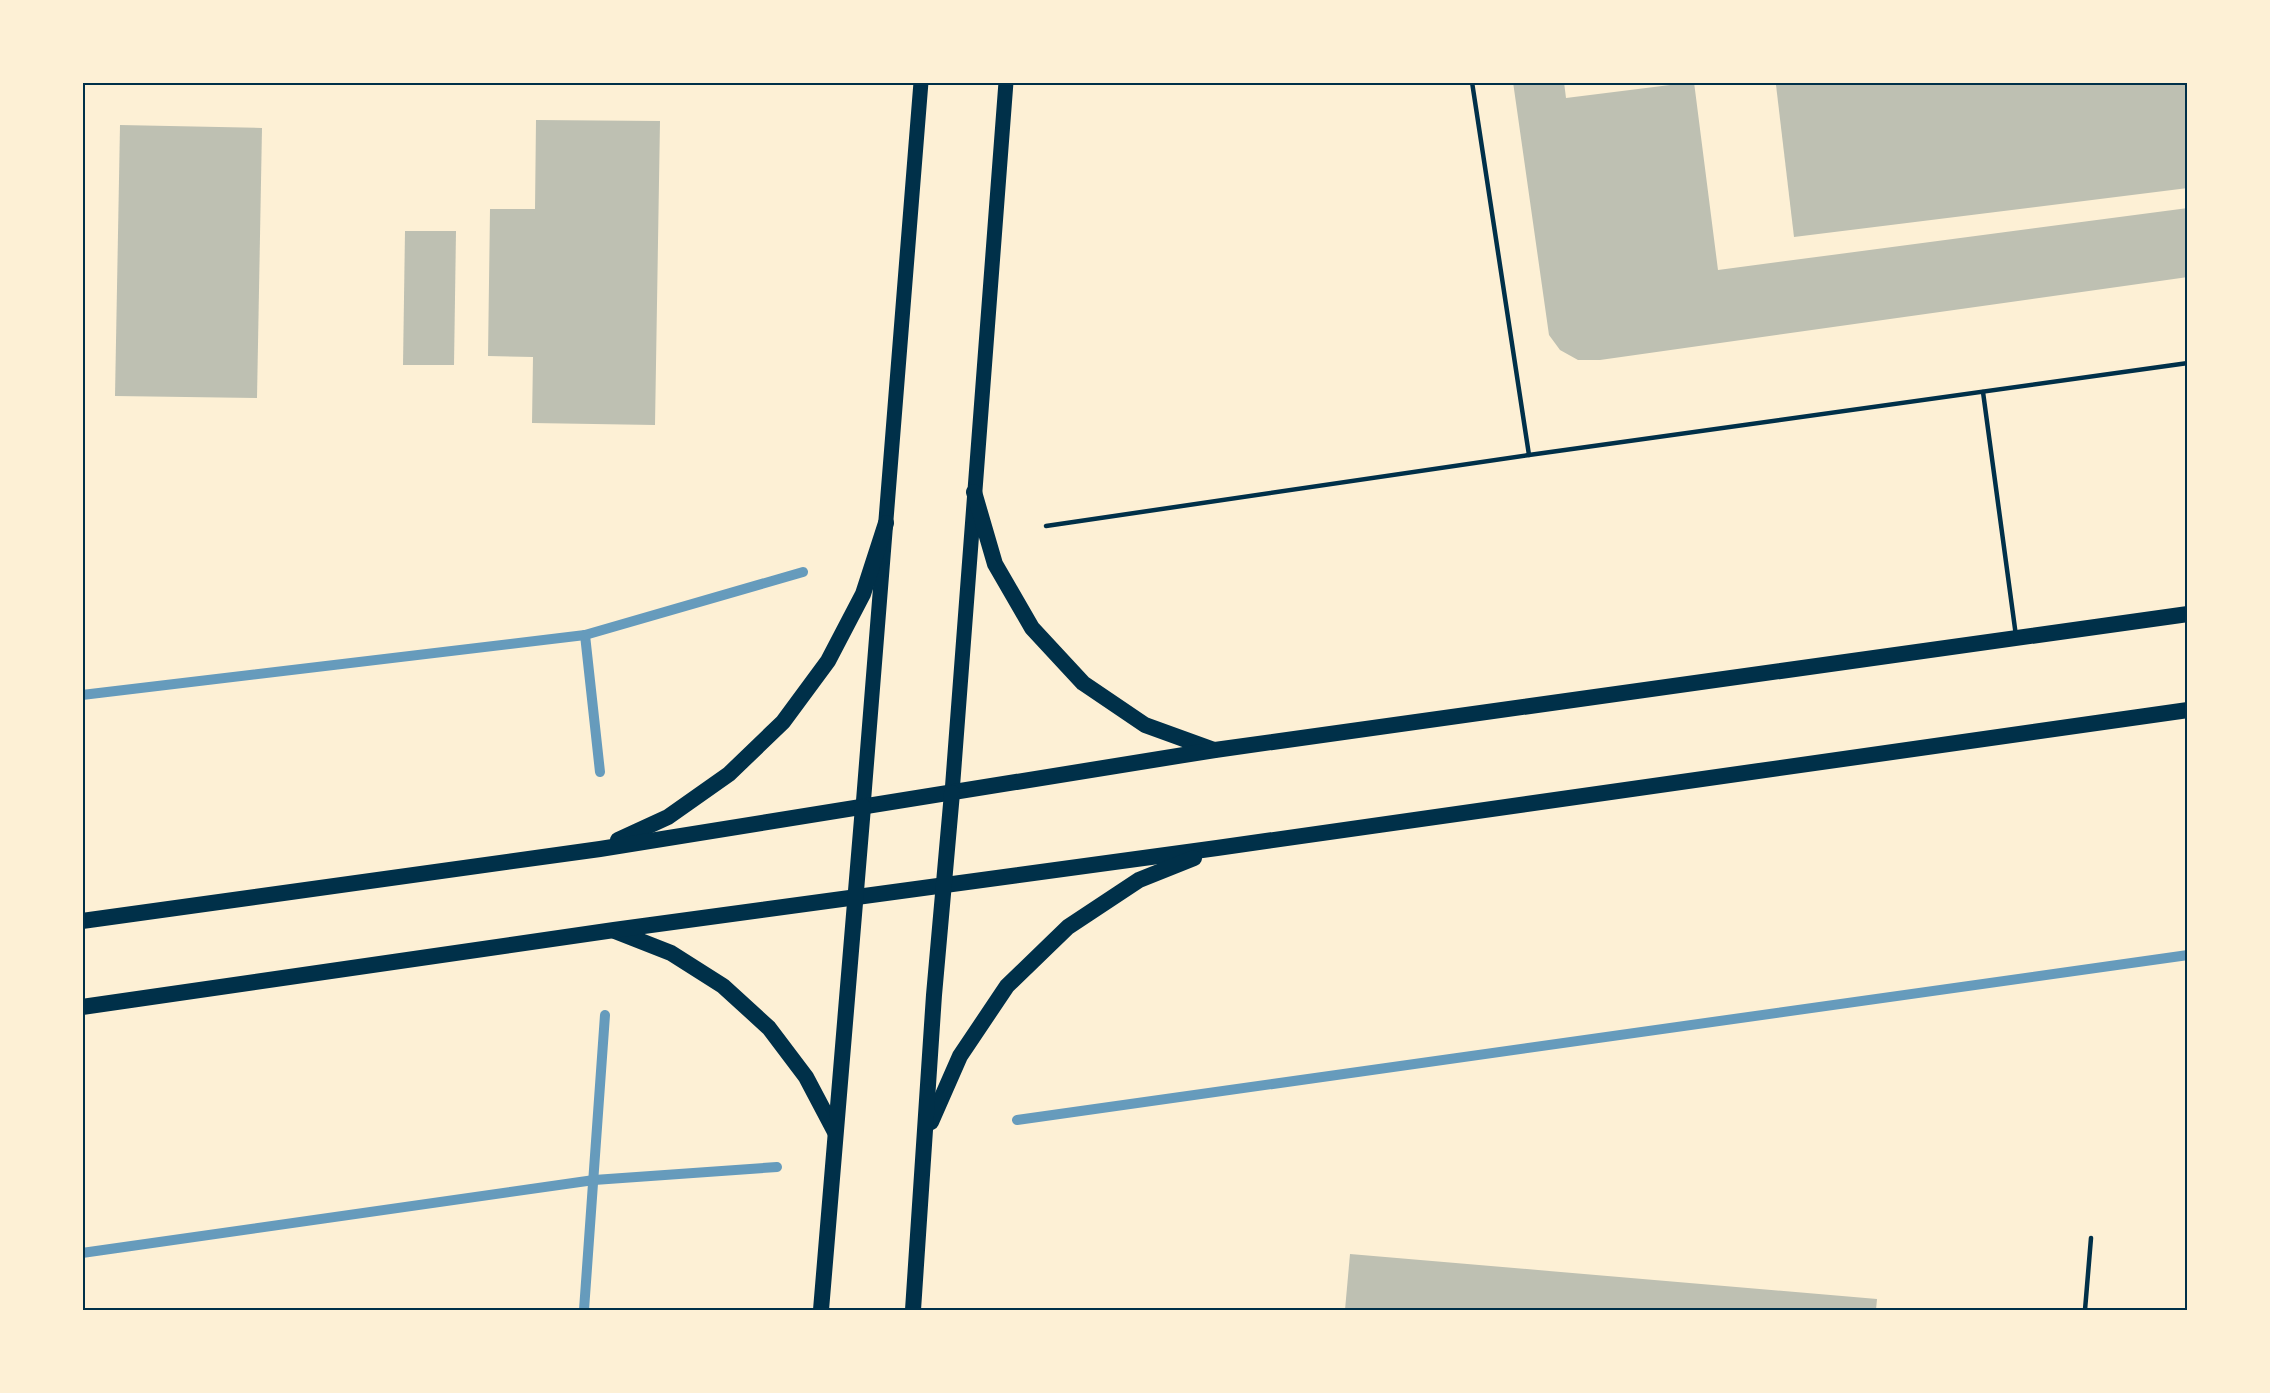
<svg xmlns="http://www.w3.org/2000/svg" width="2270" height="1393" font-family="'PT Sans Narrow',sans-serif">
<style>
.lines{fill:none;stroke-linecap:round;stroke-linejoin:round}
.stream{stroke:#669bbc;stroke-width:10}
.building{fill:#bec0b2}
.service{stroke:#003049;stroke-width:4.5}
.primary{stroke:#003049;stroke-width:15}
.trunk{stroke:#003049;stroke-width:16}
.neatline{fill:none;stroke:#003049;stroke-width:2}
</style>
<rect width="100%" height="100%" fill="#fdf0d5"/>
<g class="lines">
<!-- stream -->
<g class="stream">
<polyline points="585,635 600,772"/>
<polyline points="82,695 585,635 803,572"/>
<polyline points="1017,1120 2188,955"/>
<polyline points="82,1253 594,1180 777,1167"/>
<polyline points="584,1310 605,1015"/>
</g>
</g>
<!-- building -->
<g class="building">
<polygon points="1513,82 1564,82 1566,98 1694,82 1718,270 2188,208 2188,277 1600,360 1578,360 1560,350 1549,335"/>
<polygon points="1794,82 2188,82 2188,188 1794,237 1776,85"/>
<polygon points="536,120 660,121 655,425 532,423 533,357 488,356 490,209 535,209"/>
<polygon points="120,125 262,128 257,398 115,396"/>
<polygon points="405,231 456,231 454,365 403,365"/>
<polygon points="1350,1254 1877,1299 1876,1310 1345,1310"/>
</g>
<g class="lines">
<!-- service -->
<g class="service">
<polyline points="1472,82 1529,455"/>
<polyline points="1983,392 2016,636"/>
<polyline points="1046,526 1529,455 2188,363"/>
<polyline points="2085,1310 2091,1238"/>
</g>
<!-- primary -->
<g class="primary">
<polyline points="952,793 1006,82"/>
<polyline points="863,807 921,82"/>
</g>
<!-- trunk -->
<g class="trunk">
<polyline points="974,492 995,564 1032,628 1083,683 1145,725 1214,750"/>
<polyline points="618,840 668,817 729,774 783,722 828,661 863,594 886,523"/>
<polyline points="82,921 600,849 1215,750 2188,614"/>
<polyline points="615,931 671,953 723,986 769,1028 806,1077 835,1132"/>
<polyline points="82,1007 614,930 1217,848 2188,710"/>
<polyline points="931,1122 960,1056 1007,986 1068,927 1139,880 1194,858"/>
<polyline points="821,1310 863,807"/>
<polyline points="913,1310 934,995 952,793"/>
</g>
</g>
<!-- border -->
<rect width="2270" height="1393" fill="none" stroke="#fdf0d5" stroke-width="168"/>
<rect x="84" y="84" width="2102" height="1225" class="neatline"/>
</svg>
